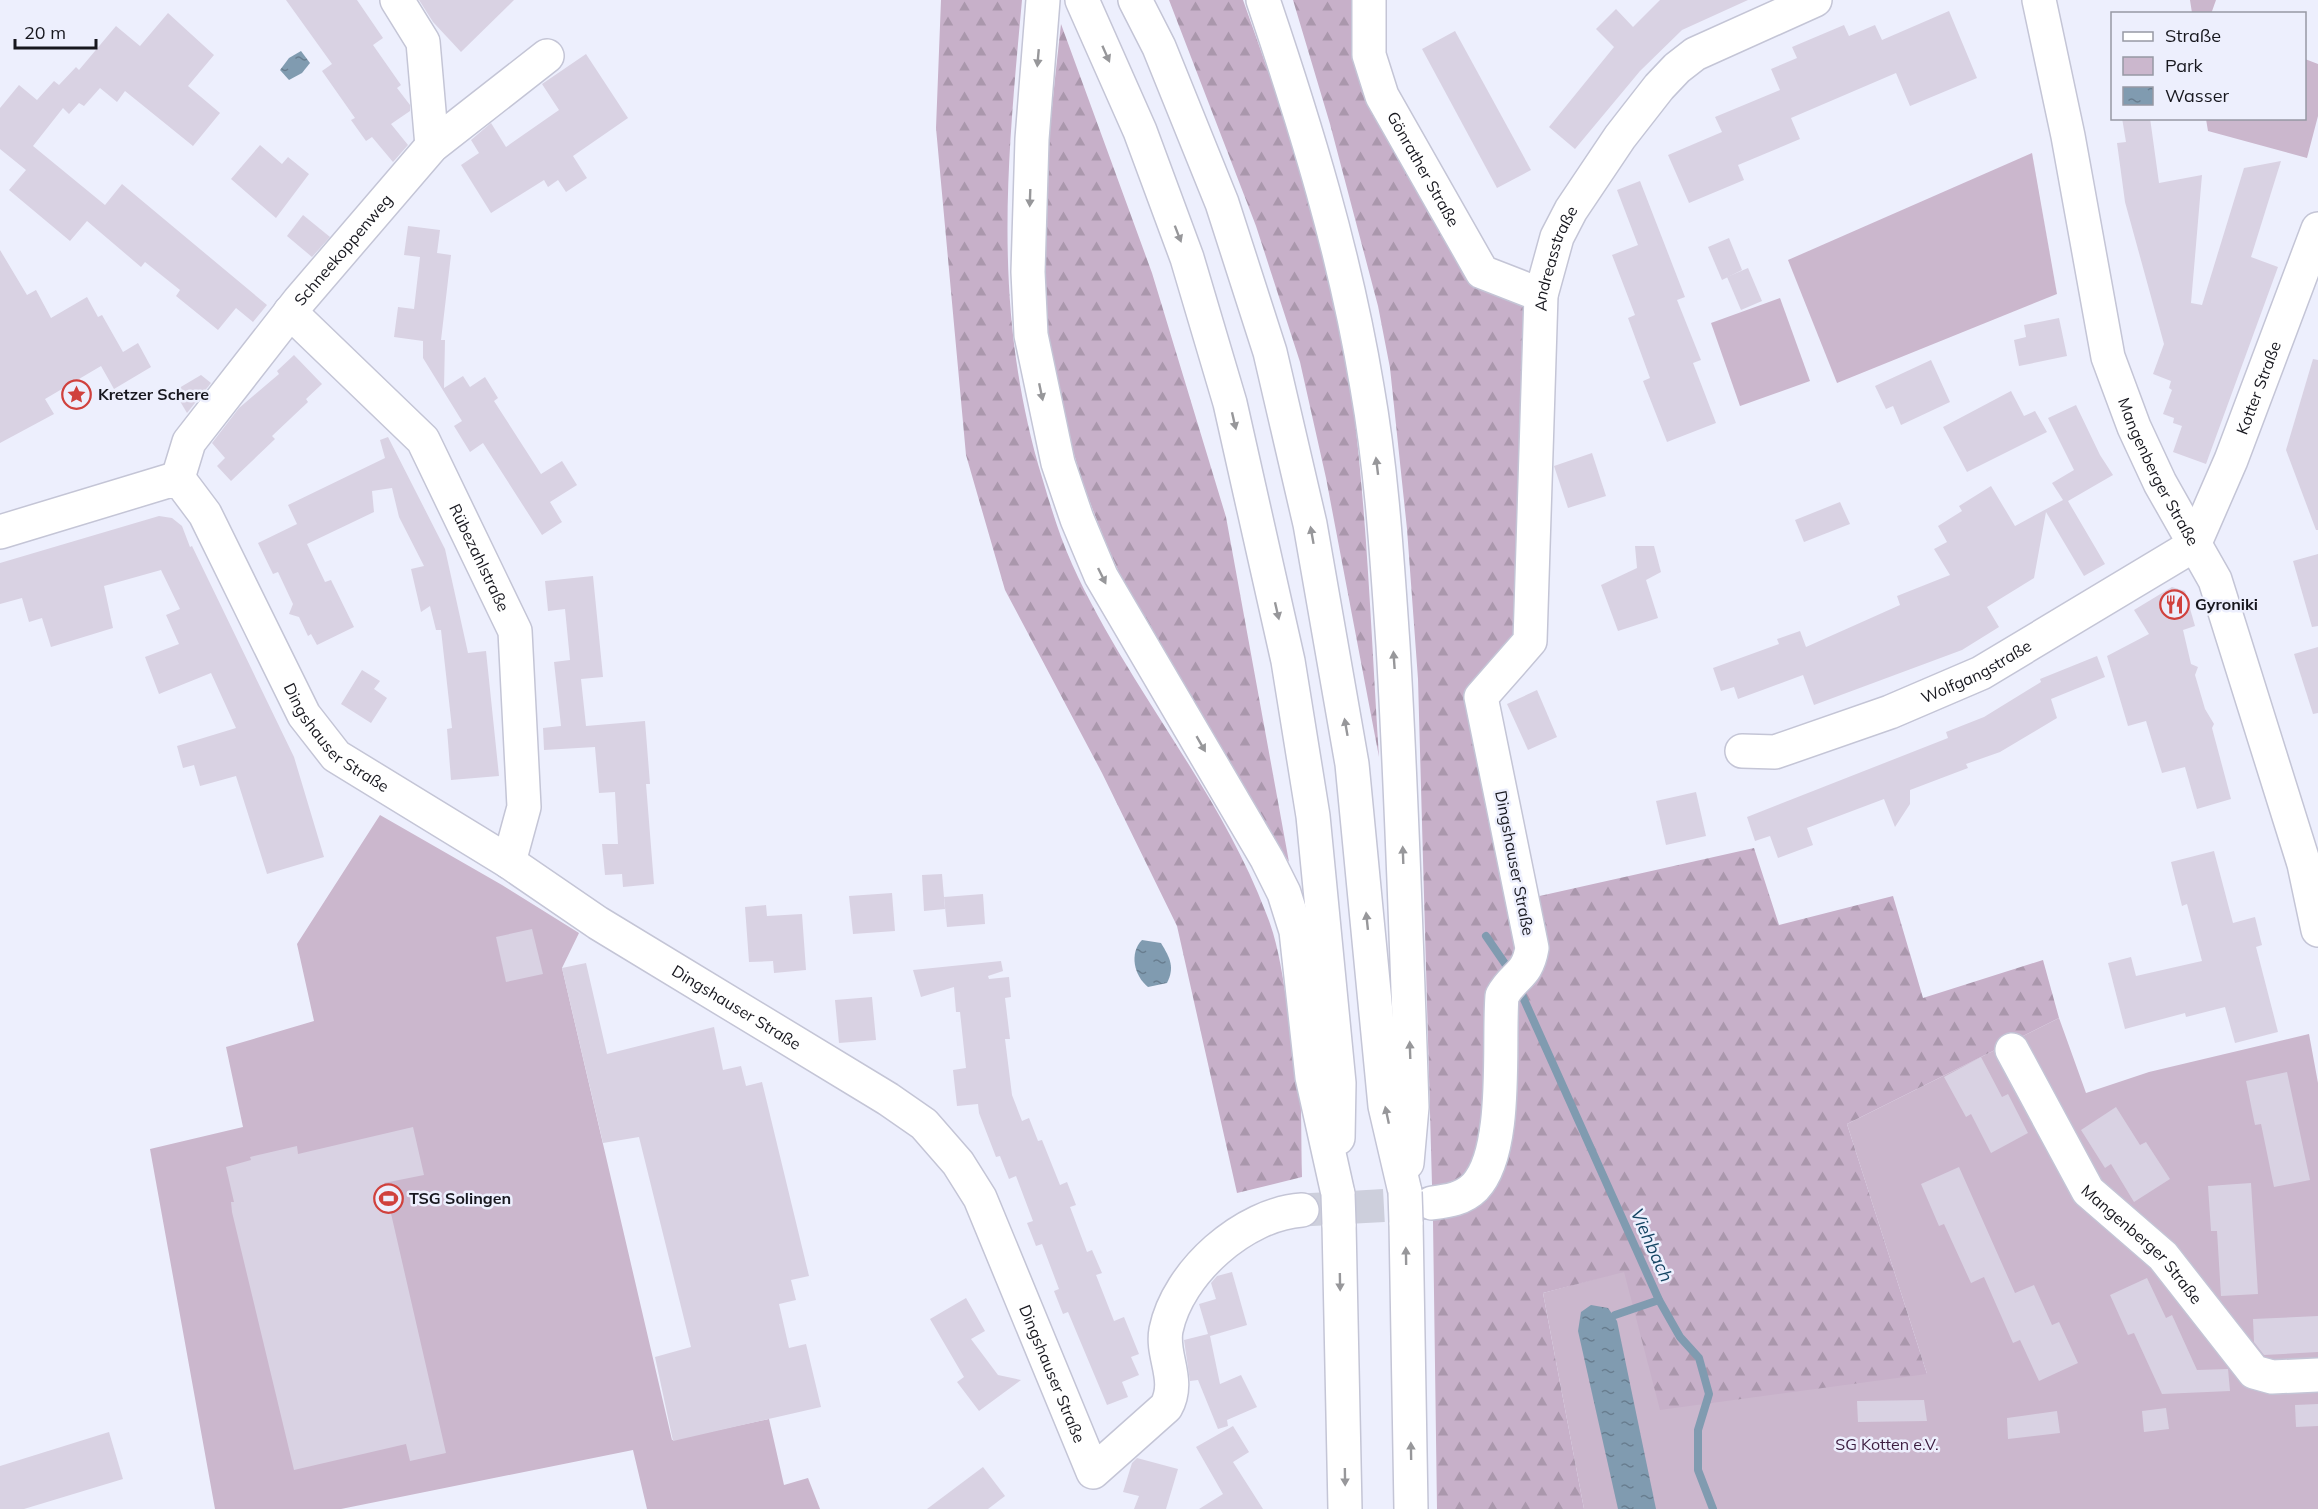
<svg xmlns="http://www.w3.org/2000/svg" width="2318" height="1509" font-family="Mulish,sans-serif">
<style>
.green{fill:#cbb7cd}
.forest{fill:url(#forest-firs)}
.water{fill:url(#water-ripples)}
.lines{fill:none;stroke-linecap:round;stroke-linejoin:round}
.stream{stroke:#809bb0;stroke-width:8}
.building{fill:#d9d2e3}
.minor-tunnel{stroke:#cdcfdc;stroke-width:33;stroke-dasharray:33 16;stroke-linecap:butt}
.minor-casing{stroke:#c4c5d6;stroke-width:36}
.tertiary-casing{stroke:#c4c5d6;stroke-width:36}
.secondary-casing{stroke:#c4c5d6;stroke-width:36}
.trunk-casing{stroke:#c4c5d6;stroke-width:36}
.minor{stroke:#fff;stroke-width:33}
.tertiary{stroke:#fff;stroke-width:33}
.secondary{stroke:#fff;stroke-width:33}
.trunk{stroke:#fff;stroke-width:33}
.trunk-bridge-casing{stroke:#c4c5d6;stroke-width:36;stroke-linecap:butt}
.trunk-bridge{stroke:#fff;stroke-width:33}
.oneway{fill:#97979a}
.labels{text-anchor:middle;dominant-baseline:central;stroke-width:5;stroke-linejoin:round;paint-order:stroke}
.street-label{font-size:16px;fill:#17171e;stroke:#edeffd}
.poi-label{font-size:16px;font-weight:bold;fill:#17171e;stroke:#edeffd;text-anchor:start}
.park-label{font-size:16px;fill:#3b1b3e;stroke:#edeffd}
.water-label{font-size:18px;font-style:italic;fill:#124362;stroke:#edeffd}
</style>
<defs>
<pattern id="forest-firs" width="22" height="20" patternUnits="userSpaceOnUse" patternTransform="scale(1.5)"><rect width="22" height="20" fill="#c7b0c9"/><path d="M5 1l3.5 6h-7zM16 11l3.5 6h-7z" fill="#aa97ac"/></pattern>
<pattern id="water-ripples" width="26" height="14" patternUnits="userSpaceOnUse" patternTransform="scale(1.5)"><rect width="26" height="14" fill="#809bb0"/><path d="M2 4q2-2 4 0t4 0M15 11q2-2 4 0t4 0" fill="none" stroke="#687d8f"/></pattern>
</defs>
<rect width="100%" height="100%" fill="#edeffd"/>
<!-- green -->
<g class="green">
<polygon points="2190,0 2216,0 2211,14 2192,13"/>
<polygon points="2305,59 2318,64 2318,116 2307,158 2208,131 2206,119 2304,118"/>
<polygon points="2032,153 2057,294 1837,383 1788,260"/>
<polygon points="1780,298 1810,381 1740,406 1711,323"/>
<polygon points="380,815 502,885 579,933 562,968 672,1440 769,1419 784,1485 808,1478 820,1509 647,1509 633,1450 341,1509 215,1509 150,1149 243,1127 226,1047 314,1021 297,944"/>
<polygon points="2059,1018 2086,1093 2149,1072 2309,1034 2318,1083 2318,1509 1584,1509 1543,1293 1624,1271 1927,1374 1847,1124"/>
</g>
<!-- forest -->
<g class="forest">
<path d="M941,0H1022C1007,163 993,303 1038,464C1048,497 1058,533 1072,564C1127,686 1219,789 1266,913C1278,942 1282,973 1287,1004C1291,1026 1297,1049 1299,1071C1302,1107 1301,1142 1302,1177L1237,1193L1177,926L1102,773L1005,590L966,455L936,128Z"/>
<path d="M1169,0H1243C1282,111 1324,223 1344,340C1366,477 1370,618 1379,757L1326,478L1300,362L1256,226Z"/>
<polygon points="1293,0 1359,0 1469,274 1535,298 1520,635 1469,691 1513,902 1754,848 1779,925 1893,896 1923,998 2043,960 2059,1018 1847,1124 1927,1374 1660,1410 1624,1272 1543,1293 1584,1509 1437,1509 1433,1221 1418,679 1407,529 1390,368 1378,306 1330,124"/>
<path d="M1061,24L1152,273L1226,517L1289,862C1192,713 1091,561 1057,385C1053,364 1047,343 1046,322C1038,222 1050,124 1061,24Z"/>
</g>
<!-- water -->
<g class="water">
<polygon points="301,51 310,63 302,73 289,80 280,70 289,58"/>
<path d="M1142,940L1161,943C1170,958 1175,967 1167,983L1148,987C1134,976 1129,953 1142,940Z"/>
<polygon points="1591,1305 1608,1308 1617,1321 1656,1509 1618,1509 1578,1331 1581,1312"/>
</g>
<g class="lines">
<!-- stream -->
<g class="stream">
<polyline points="1486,936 1508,968"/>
<polyline points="1522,995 1659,1300 1680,1337 1699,1358 1709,1394 1698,1430 1698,1470 1713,1509"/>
<polyline points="1615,1315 1659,1300"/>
</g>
</g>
<!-- building -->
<g class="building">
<polygon points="286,0 357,0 383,38 373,45 401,85 397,88 410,105 410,111 391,124 408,145 393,162 372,137 366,141 351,120 355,118 322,71 332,64"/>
<polygon points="419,0 514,0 461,52 433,22"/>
<polygon points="1660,0 1748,0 1682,30 1640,71 1575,149 1549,127 1614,47 1596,29 1616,9 1633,27"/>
<polygon points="1949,11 1977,78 1910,106 1896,73 1791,118 1800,139 1738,165 1744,180 1689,203 1668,155 1722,132 1715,117 1780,90 1771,69 1797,58 1792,47 1844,25 1849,36 1875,25 1882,40"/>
<polygon points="168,13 214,55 188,86 220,113 193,146 125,91 117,102 100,88 84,106 79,103 69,114 63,108 33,146 105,205 122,184 267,305 253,322 236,308 218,330 176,296 180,290 145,262 141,267 87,221 70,241 9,190 26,170 0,149 0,108 19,85 37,100 54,81 59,85 76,67 79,70 116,26 140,46"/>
<polygon points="1455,31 1531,170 1497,188 1422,49"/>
<polygon points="586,54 628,118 573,156 587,178 566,192 558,180 548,187 544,180 491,213 461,165 479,153 471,140 491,123 506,147 559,110 542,84"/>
<polygon points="2122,118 2150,118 2159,183 2202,175 2191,303 2202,305 2244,168 2281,161 2251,257 2278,267 2206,464 2173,452 2182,426 2173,423 2174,418 2163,414 2172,390 2169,388 2171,381 2153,374 2164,344 2125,202 2117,143 2126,142"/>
<polygon points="260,145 282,164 288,157 309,174 276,218 231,179"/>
<polygon points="1640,181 1685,297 1677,300 1701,360 1693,363 1716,423 1667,442 1643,381 1650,378 1628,318 1635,315 1612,255 1638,245 1617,190"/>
<polygon points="303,215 330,237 312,257 287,236"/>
<polygon points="408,226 440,230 437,253 451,255 441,340 445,340 444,388 463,376 470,387 485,377 498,398 494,401 541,474 562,461 577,485 550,502 562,522 542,535 483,443 470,452 454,426 462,421 423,358 423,341 394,337 398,307 414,309 420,257 404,255"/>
<polygon points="1729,238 1742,270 1722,280 1708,247"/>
<polygon points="0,250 27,295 36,290 51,318 87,297 98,317 102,315 123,352 138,343 151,367 114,389 101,366 45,399 54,414 0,443"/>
<polygon points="1748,268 1762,301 1741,310 1727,277"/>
<polygon points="2059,318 2067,356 2019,366 2014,340 2026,337 2024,325"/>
<polygon points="294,355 322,384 306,399 308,402 272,436 275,439 231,481 217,466 225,458 212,443 239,408 279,374 277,371"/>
<polygon points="2313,359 2318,360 2318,530 2316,530 2286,450"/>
<polygon points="1931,360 1950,402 1901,425 1893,406 1886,409 1875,386"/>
<polygon points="201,375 211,383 187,413 174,391"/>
<polygon points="2011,391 2024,416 2035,411 2047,432 1967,472 1943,427"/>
<polygon points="2076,405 2100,455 2113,475 2068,501 2105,564 2084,576 2046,512 2034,578 1987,607 1999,627 1962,650 1814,705 1803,675 1738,699 1734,687 1721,691 1713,668 1779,644 1777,639 1800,631 1806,647 1900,605 1897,596 1950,575 1934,549 1947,542 1938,526 1962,511 1959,506 1991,486 2015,526 2063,500 2052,483 2074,470 2048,418"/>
<polygon points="388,437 445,549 468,653 486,651 499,776 451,780 447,729 452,728 441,630 436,630 430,606 421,612 411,569 424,566 399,517 392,488 372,491 374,512 307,544 325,582 331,580 354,627 317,645 311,634 308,636 299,617 289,614 293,604 278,572 273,574 258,543 297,524 288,505 385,458 380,440"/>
<polygon points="1592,453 1606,496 1568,508 1554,466"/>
<polygon points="1840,502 1850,524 1804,542 1795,520"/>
<polygon points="159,516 172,518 182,526 190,547 192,546 223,610 294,757 324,857 267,874 236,776 200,786 194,765 183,768 177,746 236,728 211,673 159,694 145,657 179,644 166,615 180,609 161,570 104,586 113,628 51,647 42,618 29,622 22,598 0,604 0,563"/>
<polygon points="1635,546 1654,546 1661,572 1646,580 1658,618 1618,631 1601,585 1637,568"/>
<polygon points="2318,554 2318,626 2312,627 2293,561"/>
<polygon points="593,576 603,677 581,679 586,726 645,721 650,784 646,784 654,884 623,887 622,874 605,875 602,844 618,844 615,792 599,793 595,747 544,750 543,728 561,726 554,662 570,660 565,609 548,611 545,581"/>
<polygon points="2172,587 2185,591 2195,626 2183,630 2191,664 2198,667 2195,675 2205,709 2214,724 2212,728 2231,799 2197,809 2185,767 2162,773 2146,721 2128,726 2107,656 2149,634 2134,610"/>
<polygon points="2318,647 2318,713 2313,714 2294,654"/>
<polygon points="2097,656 2105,677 2051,699 2057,718 2000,752 1966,764 1968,768 1910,790 1910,804 1895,827 1884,799 1807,828 1813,845 1778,858 1770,836 1755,841 1747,817 1948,738 1946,732 1984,717 2041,682 2040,679"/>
<polygon points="362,670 380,681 374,689 387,698 371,723 341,704"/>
<polygon points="1537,690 1557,737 1528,750 1507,704"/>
<polygon points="1696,792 1706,836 1666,845 1656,801"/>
<polygon points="2214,851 2233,923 2255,917 2262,945 2256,947 2278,1032 2235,1043 2225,1007 2186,1017 2185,1013 2125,1029 2108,963 2131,957 2136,976 2202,961 2187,904 2182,906 2171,862"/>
<polygon points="942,874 945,909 924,911 922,875"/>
<polygon points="892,893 895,931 853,934 849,896"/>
<polygon points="983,894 985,924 947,927 944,897"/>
<polygon points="766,905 767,916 802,914 806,970 774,973 773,961 749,962 745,907"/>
<polygon points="532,929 543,974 506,982 496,937"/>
<polygon points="1001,961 1003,971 988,976 989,979 1009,977 1011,997 1005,998 1010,1039 1005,1039 1012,1095 1022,1121 1029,1118 1038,1141 1042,1140 1060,1185 1067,1182 1076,1205 1070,1207 1087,1252 1092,1250 1102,1273 1096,1275 1114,1321 1124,1317 1139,1354 1131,1357 1139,1375 1122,1382 1128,1397 1107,1405 1068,1312 1063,1314 1054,1291 1059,1289 1042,1244 1036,1246 1027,1223 1033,1221 1016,1176 1009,1179 1000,1156 996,1157 979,1113 978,1104 957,1106 953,1070 966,1068 960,1012 956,1012 954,987 921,997 913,970"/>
<polygon points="586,963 607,1054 714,1027 723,1070 741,1066 746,1086 762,1082 809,1276 791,1280 796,1300 779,1304 789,1348 806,1344 821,1407 673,1441 655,1357 691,1347 639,1137 603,1143 562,968"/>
<polygon points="872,997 876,1040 839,1043 835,1000"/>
<polygon points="1981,1057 2002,1097 2008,1094 2028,1133 1991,1153 1971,1114 1966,1117 1944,1077"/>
<polygon points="2287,1072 2310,1180 2274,1187 2261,1124 2255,1125 2246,1081"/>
<polygon points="2116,1107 2140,1145 2146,1142 2170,1179 2134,1202 2111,1164 2105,1168 2081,1130"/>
<polygon points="413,1127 424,1175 384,1183 446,1453 410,1461 406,1444 294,1470 232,1212 231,1202 234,1202 226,1167 251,1160 250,1157 297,1146 298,1154"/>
<polygon points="1959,1167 2015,1293 2034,1285 2052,1325 2059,1322 2078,1363 2039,1381 2020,1340 2013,1343 1984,1277 1971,1283 1944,1224 1939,1226 1921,1184"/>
<polygon points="2251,1183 2258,1294 2221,1296 2217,1231 2211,1231 2208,1186"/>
<polygon points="1232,1272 1247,1325 1210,1336 1220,1384 1241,1375 1257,1407 1227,1420 1228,1426 1218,1429 1198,1380 1190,1381 1184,1340 1208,1334 1199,1304 1216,1299 1211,1283 1217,1276"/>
<polygon points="2147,1278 2166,1318 2172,1315 2197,1370 2228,1369 2230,1391 2162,1394 2134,1333 2128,1335 2110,1295"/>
<polygon points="966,1298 985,1331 971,1339 998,1375 1021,1380 979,1411 957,1382 964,1377 930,1319"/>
<polygon points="2318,1316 2318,1352 2264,1355 2254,1342 2253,1319"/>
<polygon points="1924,1400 1927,1421 1858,1422 1857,1401"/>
<polygon points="2318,1404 2318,1426 2296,1427 2295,1405"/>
<polygon points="2166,1408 2169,1429 2144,1432 2142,1411"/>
<polygon points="2057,1411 2060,1433 2008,1439 2007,1418"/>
<polygon points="1233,1426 1249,1452 1233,1462 1263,1509 1199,1509 1223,1494 1196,1447"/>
<polygon points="109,1432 123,1479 24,1509 0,1509 0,1466"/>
<polygon points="1137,1458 1178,1469 1166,1509 1134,1509 1139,1496 1123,1492 1132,1463"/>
<polygon points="983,1467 1005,1496 988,1509 927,1509"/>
</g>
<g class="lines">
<!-- minor-tunnel -->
<polyline class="minor-tunnel" points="1302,1210 1432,1203"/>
<defs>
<g id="minor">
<polyline points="397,0 423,42 432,146"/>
<path id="s1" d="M1369,0V55L1382,96L1482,272L1541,295"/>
<path id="s2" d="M290,312L423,440L515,631L524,807L509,862"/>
<path id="s3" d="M178,478L189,442L299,301L432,146L547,56"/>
<path id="s4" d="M0,532L178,478L205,514L304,715L336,756L509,862L598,923L888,1099L924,1124L958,1163L980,1198L1093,1472L1166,1407C1181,1380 1161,1356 1166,1330C1178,1272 1244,1214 1302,1210"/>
<path id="s5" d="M1742,751L1775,752L1890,712L1981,673L2194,545"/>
<path id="s6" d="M2012,1050L2088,1191L2163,1256L2254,1372L2272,1377L2318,1375"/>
<path id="s7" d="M1432,1203C1448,1201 1463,1199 1475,1187C1509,1151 1498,1044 1502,996C1514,974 1527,977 1532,948L1481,697L1530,641L1541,295L1557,237L1571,210L1620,137L1659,87L1677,68L1695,54L1815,0"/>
</g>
<g id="tertiary">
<path id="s8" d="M2194,545L2231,460L2318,229"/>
</g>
<g id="secondary">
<path id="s9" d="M2039,0L2068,136L2108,357L2134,427L2160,483L2215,580L2304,864L2318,930"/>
</g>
<g id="trunk">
<polyline points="1043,0 1032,139 1028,272 1031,335 1058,463 1077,519 1101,576 1267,859 1284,893 1296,931 1312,1077 1338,1194"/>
<polyline points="1082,0 1140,131 1187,258 1230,403 1288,661 1313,816 1339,1083 1338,1138"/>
<polyline points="1135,0 1159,47 1222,203 1270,352 1310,524 1352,764 1385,1106 1405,1192"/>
<path d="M1263,0C1306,127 1345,254 1367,387C1382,472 1387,559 1393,645C1402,799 1407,953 1412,1107L1407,1163"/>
<polyline points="1406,1222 1411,1509"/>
<polyline points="1339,1224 1345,1509"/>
</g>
</defs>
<!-- minor casing -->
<use href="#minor" class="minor-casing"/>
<!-- tertiary casing -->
<use href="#tertiary" class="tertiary-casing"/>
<!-- secondary casing -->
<use href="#secondary" class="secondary-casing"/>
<!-- trunk casing -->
<use href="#trunk" class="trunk-casing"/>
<!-- minor -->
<use href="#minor" class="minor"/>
<!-- tertiary -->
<use href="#tertiary" class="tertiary"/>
<!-- secondary -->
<use href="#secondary" class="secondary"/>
<!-- trunk -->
<use href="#trunk" class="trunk"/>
<defs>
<g id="trunk-bridge">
<polyline points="1405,1192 1406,1222"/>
<polyline points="1338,1194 1339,1224"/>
</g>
</defs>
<!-- trunk-bridge casing -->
<use href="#trunk-bridge" class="trunk-bridge-casing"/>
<!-- trunk-bridge -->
<use href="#trunk-bridge" class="trunk-bridge"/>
</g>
<!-- one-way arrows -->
<defs><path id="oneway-solid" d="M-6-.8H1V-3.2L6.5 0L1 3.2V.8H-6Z" transform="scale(1.5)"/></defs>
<g class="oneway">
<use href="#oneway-solid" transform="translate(1106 54) rotate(66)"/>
<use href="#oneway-solid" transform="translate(1038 58) rotate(95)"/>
<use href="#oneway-solid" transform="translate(1030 198) rotate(92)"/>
<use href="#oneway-solid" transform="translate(1178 234) rotate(69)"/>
<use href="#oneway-solid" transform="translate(1041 392) rotate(78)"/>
<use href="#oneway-solid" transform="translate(1234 421) rotate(77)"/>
<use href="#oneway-solid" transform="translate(1377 466) rotate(-97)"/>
<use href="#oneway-solid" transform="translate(1312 535) rotate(-100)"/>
<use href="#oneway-solid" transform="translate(1102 576) rotate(64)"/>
<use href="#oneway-solid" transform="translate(1277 611) rotate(77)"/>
<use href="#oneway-solid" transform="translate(1394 660) rotate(-94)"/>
<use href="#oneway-solid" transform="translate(1346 727) rotate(-100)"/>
<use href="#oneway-solid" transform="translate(1201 744) rotate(60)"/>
<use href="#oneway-solid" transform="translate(1403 855) rotate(-92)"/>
<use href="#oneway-solid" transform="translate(1367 921) rotate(-96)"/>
<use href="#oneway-solid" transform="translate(1410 1050) rotate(-92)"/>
<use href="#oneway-solid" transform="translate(1387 1115) rotate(-102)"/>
<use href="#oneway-solid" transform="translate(1406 1256) rotate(-91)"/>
<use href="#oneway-solid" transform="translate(1340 1282) rotate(89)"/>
<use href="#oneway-solid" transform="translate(1411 1451) rotate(-91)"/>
<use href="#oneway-solid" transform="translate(1345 1477) rotate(89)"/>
</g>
<!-- icons -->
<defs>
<symbol id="sight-ring" viewBox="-11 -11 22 22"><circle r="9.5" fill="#edeffd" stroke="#d0413d" stroke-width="1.5"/><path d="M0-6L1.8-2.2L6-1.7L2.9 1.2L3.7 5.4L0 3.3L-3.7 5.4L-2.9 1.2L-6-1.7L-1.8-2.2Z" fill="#d0413d"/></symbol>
<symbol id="restaurant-ring" viewBox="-11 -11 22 22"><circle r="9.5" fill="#edeffd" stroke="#d0413d" stroke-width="1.5"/><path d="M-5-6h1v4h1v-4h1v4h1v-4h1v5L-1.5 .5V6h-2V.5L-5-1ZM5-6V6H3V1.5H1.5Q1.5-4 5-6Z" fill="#d0413d"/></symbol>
<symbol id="stadium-ring" viewBox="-11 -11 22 22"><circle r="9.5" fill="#edeffd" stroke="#d0413d" stroke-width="1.5"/><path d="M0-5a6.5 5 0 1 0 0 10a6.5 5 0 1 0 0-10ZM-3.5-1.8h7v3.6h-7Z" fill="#d0413d"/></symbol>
</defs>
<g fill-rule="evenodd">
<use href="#sight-ring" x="60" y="378" width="33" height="33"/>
<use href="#restaurant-ring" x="2158" y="588" width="33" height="33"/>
<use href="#stadium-ring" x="372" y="1182" width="33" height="33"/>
</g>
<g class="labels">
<!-- street labels -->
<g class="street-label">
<text stroke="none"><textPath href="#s1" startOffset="182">Gönrather Straße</textPath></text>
<text stroke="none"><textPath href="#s3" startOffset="284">Schneekoppenweg</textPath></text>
<text stroke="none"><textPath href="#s7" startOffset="1016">Andreasstraße</textPath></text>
<text stroke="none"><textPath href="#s8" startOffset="170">Kotter Straße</textPath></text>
<text stroke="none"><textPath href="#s9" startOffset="489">Mangenberger Straße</textPath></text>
<text stroke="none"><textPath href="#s2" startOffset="315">Rübezahlstraße</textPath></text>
<text stroke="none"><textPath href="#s5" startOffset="250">Wolfgangstraße</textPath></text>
<text stroke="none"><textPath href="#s4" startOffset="494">Dingshauser Straße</textPath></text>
<text transform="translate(1515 863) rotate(79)">Dingshauser Straße</text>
<text stroke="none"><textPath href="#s4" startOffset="980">Dingshauser Straße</textPath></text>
<text stroke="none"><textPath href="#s6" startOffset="236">Mangenberger Straße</textPath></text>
<text stroke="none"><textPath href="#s4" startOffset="1484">Dingshauser Straße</textPath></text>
</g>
<!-- poi labels -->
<g class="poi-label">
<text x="98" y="394">Kretzer Schere</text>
<text x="2195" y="604">Gyroniki</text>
<text x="409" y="1198">TSG Solingen</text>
</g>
<!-- park labels -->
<g class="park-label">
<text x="1887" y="1444">SG Kotten e.V.</text>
</g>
<!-- water labels -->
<g class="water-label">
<text transform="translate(1652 1245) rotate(66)">Viehbach</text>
</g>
</g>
<!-- legend -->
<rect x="2111" y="12" width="195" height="108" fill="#edeffd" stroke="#9799a4" stroke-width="1.5"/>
<rect x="2123" y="32" width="30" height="9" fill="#ffffff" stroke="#9799a4" stroke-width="1.5"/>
<text x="2165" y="42" font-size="18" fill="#17171e">Straße</text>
<rect x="2123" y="57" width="30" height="18" fill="#cbb7cd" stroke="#9799a4" stroke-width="1.5"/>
<text x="2165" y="72" font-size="18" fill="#17171e">Park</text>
<rect x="2123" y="87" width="30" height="18" fill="url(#water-ripples)" stroke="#9799a4" stroke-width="1.5"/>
<text x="2165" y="102" font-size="18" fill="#17171e">Wasser</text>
<!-- scale -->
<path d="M15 39v9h81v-9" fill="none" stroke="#17171e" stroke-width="3"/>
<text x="24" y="39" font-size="18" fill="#17171e" stroke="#edeffd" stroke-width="4.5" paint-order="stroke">20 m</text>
</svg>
